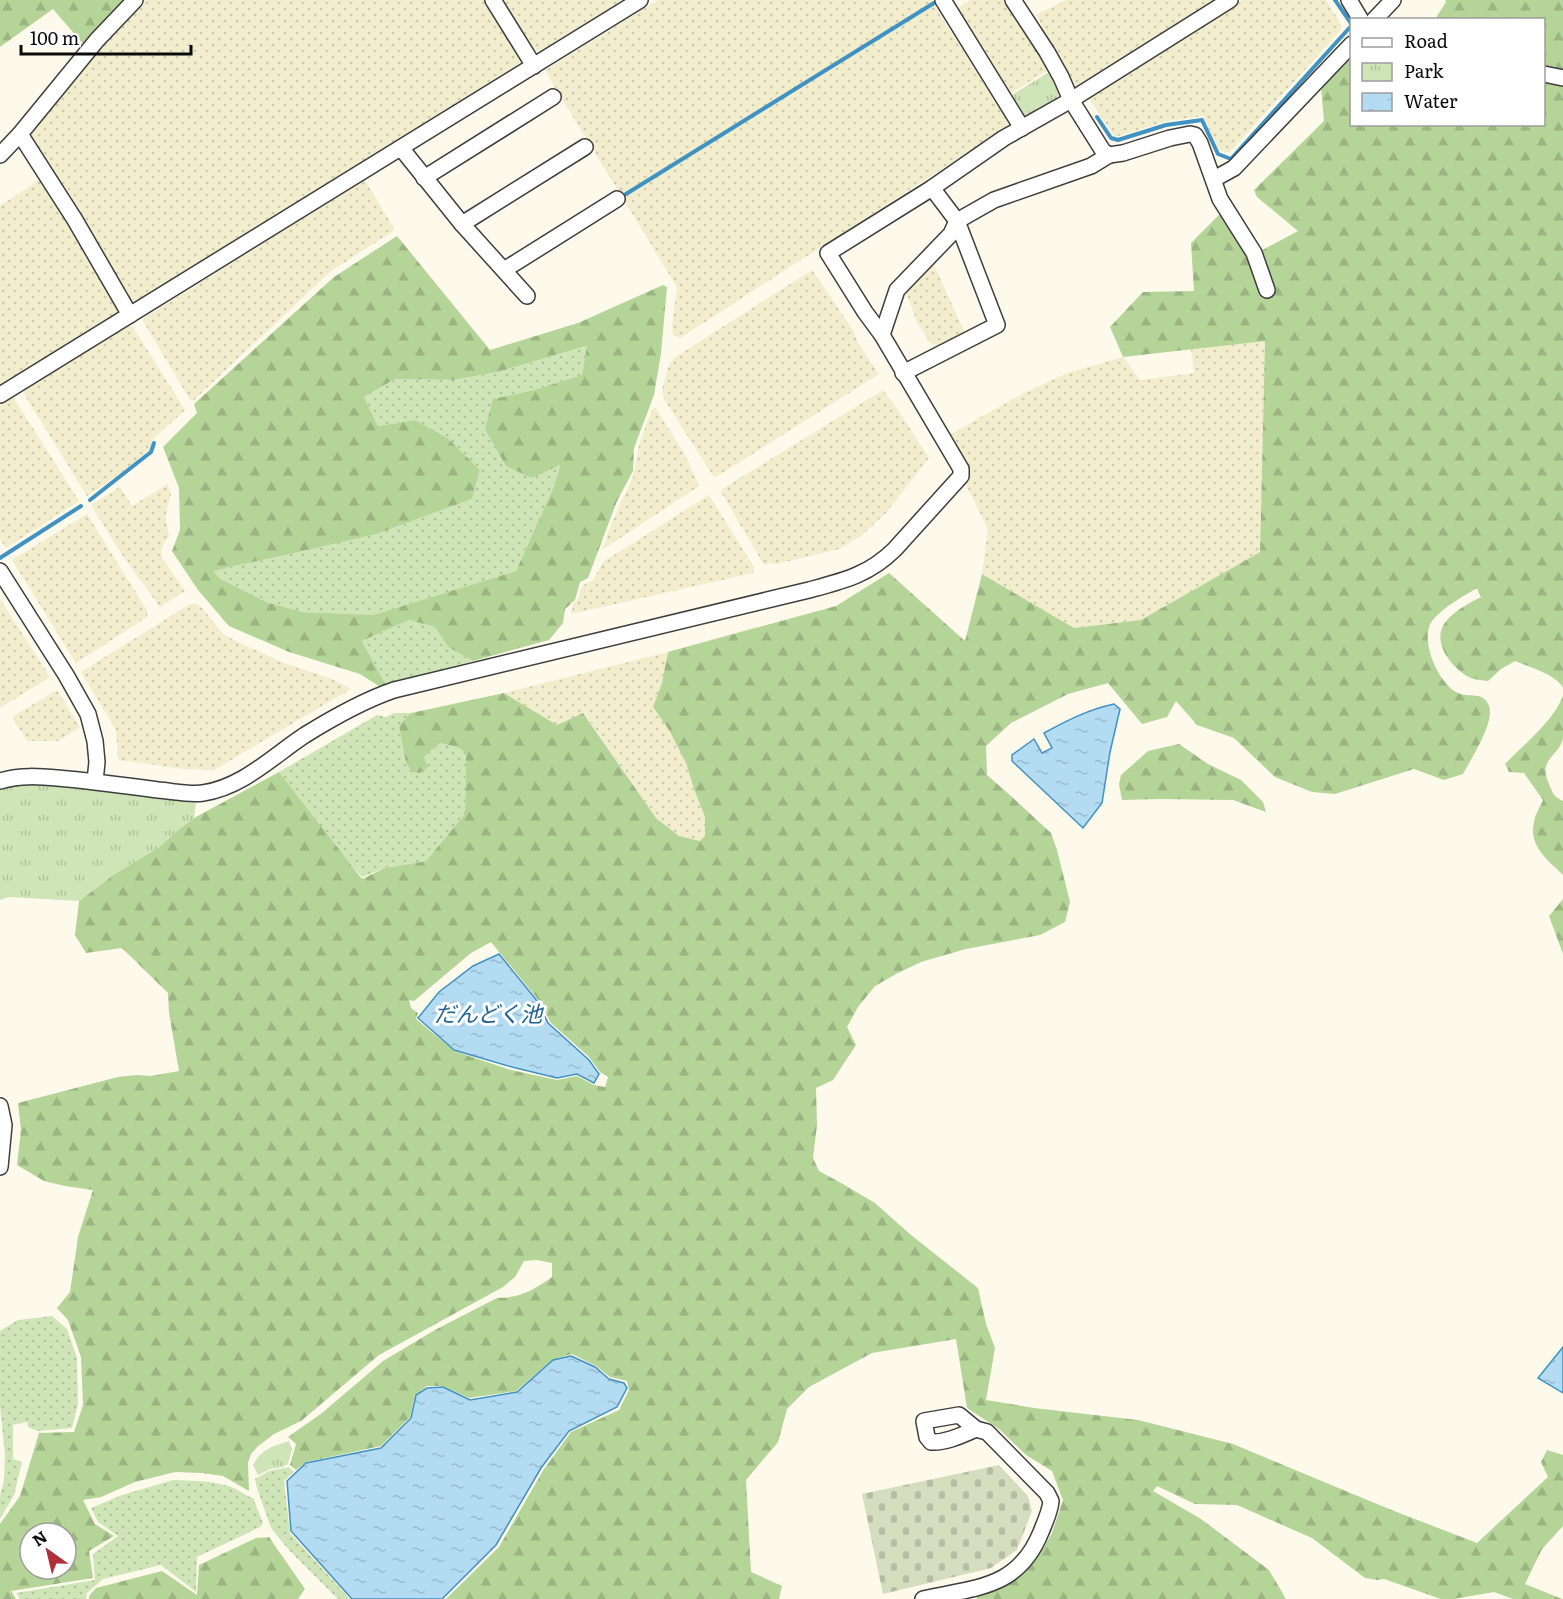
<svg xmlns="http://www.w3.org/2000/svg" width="1563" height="1599" font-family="Literata,'Noto Sans JP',serif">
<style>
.farmland{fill:url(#farmland-dots)}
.grass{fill:url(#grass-dots)}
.forest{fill:url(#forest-firs);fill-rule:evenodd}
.cemetery{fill:url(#cemetery-stones)}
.park{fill:url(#park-tufts)}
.water{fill:url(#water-ripples);stroke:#4092c2;stroke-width:1.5}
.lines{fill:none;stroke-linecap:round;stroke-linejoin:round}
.stream{stroke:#4092c2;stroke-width:4}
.minor-casing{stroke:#3e3e3e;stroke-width:18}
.minor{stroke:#fff;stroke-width:15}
.labels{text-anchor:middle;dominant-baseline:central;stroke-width:6;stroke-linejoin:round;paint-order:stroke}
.water-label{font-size:22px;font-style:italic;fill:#1f6392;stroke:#fff}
</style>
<defs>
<pattern id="farmland-dots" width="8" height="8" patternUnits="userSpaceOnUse" patternTransform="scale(1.5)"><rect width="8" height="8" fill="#f1edcd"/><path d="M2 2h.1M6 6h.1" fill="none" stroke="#cdcaaf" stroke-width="1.8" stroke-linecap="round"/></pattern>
<pattern id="grass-dots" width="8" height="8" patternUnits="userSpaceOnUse" patternTransform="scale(1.5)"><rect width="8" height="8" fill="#d0e5b7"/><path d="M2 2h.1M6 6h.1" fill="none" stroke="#b1c39c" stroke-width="1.8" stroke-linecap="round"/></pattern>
<pattern id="forest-firs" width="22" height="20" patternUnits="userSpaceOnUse" patternTransform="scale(1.5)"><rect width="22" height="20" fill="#b5d498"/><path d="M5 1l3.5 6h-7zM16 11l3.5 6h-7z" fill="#9ab582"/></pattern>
<pattern id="cemetery-stones" width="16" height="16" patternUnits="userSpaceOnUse" patternTransform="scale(1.5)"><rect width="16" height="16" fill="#d4ddbe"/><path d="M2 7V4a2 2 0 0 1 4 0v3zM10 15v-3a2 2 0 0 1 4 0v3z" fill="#b5bca2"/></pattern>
<pattern id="park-tufts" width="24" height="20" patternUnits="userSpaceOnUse" patternTransform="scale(1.5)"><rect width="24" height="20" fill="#d0e5b7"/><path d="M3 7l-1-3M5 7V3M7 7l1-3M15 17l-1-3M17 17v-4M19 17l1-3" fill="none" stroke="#b1c39c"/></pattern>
<pattern id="water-ripples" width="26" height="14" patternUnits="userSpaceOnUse" patternTransform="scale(1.5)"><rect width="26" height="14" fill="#b3dbf1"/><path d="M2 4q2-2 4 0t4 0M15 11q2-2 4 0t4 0" fill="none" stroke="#99bbcd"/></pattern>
</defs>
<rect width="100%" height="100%" fill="#fdf9eb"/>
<!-- farmland -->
<g class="farmland">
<polygon points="141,0 487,0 520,53 521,59 517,65 136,303 128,301 28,132 97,45"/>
<polygon points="499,0 622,0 540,51 529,49"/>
<polygon points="658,0 931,0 1007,121 1007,127 680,338 673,335 672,326 677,287 548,76 546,70"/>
<polygon points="970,0 1004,0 1051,68 1007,96 956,9"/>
<polygon points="1066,0 1219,0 1079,87 1073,86 1037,29 1042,25 1036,15"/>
<polygon points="1243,0 1326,0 1342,26 1340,31 1229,153 1218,150 1203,116 1168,121 1115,137 1087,96"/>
<polygon points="42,178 122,307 120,313 2,387 0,383 0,206"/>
<polygon points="365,180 395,230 331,271 194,400 190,400 143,321 144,318"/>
<polygon points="932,260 966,336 943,347 930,343 917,322 906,292"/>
<polygon points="812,270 853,330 858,343 879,374 724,472 714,477 664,399 662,390 668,367 674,358"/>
<polygon points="129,325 133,327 185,410 153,439 148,451 117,476 87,496 24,394 25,389"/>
<polygon points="1265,340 1260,552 1141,620 1074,628 982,574 988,529 964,481 963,456 951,434 1022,394 1067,373 1123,357 1140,380 1194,373 1191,349"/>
<polygon points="883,390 898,410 929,458 886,513 861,536 839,549 777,564 769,563 764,565 721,492 722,489"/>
<polygon points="13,397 79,501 6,548 0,539 0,405"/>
<polygon points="655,407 685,455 699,486 602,550 612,522 633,477 639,445 651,412"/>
<polygon points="168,484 171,495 167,508 166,520 169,536 161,549 162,558 185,591 160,607 124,558 91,505 120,487 132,506"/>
<polygon points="709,495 754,567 753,573 571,614 573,605 578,599 582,586 593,580 603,562"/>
<polygon points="87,514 148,612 147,617 76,663 12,560"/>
<polygon points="0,599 50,677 0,708"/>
<polygon points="190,604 197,604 202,608 223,634 238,642 284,663 332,679 351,689 214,770 183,769 118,760 116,730 81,672"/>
<polygon points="759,626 653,707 669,730 686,763 694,789 705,817 705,836 700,841 679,836 656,818 584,713 557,725 504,693 668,652"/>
<polygon points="57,690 80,727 59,741 27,741 12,717"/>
</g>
<!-- grass -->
<g class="grass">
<polygon points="588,346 582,375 534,390 493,399 560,464 554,486 516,571 373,615 303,612 266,602 221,579 213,572 225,568 277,557 377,534 472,499 480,470 448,438 415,420 378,426 364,397 395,379 453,380 498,372"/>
<polygon points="409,620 435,627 448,647 473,661 386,685 362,641"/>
<polygon points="394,713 414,713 399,726 406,763 424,757 440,743 457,747 466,753 465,814 426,861 385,868 362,877 345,858 279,772 377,715 386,717"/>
<polygon points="52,1316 67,1329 77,1358 78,1404 72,1428 38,1431 28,1427 27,1422 13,1425 13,1459 22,1462 14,1495 0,1519 0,1496 4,1480 5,1455 0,1406 0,1331 18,1320"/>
<polygon points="289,1467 294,1472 284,1481 290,1533 350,1599 338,1599 289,1550 271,1528 257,1488 255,1479 269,1471"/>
<path d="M173,1480C194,1481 216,1480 236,1489C242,1492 246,1496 253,1498L263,1523L260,1527L197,1557L196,1592L161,1565L103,1579L87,1593L86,1599H20L16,1593L95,1580L93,1554L118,1536L98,1522L91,1508L122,1495Z"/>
</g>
<!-- forest -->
<g class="forest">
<polygon points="0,0 125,0 84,45 53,9 0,47"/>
<path d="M1445,0H1563V688C1557,675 1529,667 1515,661L1501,669L1488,681C1482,680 1474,680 1469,677C1453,669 1433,644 1443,626C1450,613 1469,603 1481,597L1477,588C1462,597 1443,607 1432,621C1419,639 1438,684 1458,693C1469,698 1484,691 1489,706C1495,722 1471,759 1463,774L1444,780L1414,769L1335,794L1312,792L1275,777L1234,738L1197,725L1176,701L1167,717L1142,724L1108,683L1068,694L1011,723L986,746L987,775L1011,796L1051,833L1057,850L1070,902L1065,922L1040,935L966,949L921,962L896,974L875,986L858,1007L847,1027L856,1045L833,1080L816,1088L817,1125L813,1158L819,1171L841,1183L875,1203L911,1235L978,1288L986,1324L995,1348L986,1400L1034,1408L1138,1420L1233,1444L1389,1509L1477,1543L1548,1477L1541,1462L1547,1450L1563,1455V1526L1542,1549L1525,1584L1562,1599H1513L1494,1592L1453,1599H1441L1384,1579L1378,1580L1365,1578L1312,1538L1237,1505L1195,1504L1157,1486L1153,1491L1201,1519L1269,1570L1286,1599H977L975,1589L1023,1570L1042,1550L1052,1533L1063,1500L1052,1471L1026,1455L999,1429L967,1408L956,1339L872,1353L809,1387L787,1409L778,1442L746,1480L751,1572L782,1586L779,1599H446L499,1547L544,1469L571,1432L619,1410L629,1390L627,1381L610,1377L596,1366L572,1354L552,1360L516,1391L469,1398L442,1386H427L415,1395L410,1417L381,1446L306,1462L296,1470L290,1465L296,1444L288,1437L322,1413L383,1361L435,1330L497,1298C521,1298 533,1290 552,1277V1263L537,1260L524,1261L515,1277L503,1287L379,1355L301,1421L274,1434L257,1447L251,1454L248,1463L249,1491L223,1476L202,1473L175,1472L135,1482L101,1497L83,1500L95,1524L114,1536L89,1551L93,1578L11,1591L16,1599H0V1524L20,1496L39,1433L74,1432L83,1405L81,1357L68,1320L57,1308L70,1292L78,1237L93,1190L65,1186L44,1181L17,1165L21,1130L18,1103L118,1077L137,1075L151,1076L179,1071L169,1013L168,993L122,948L86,953L75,935L79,901L113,875L159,847L178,830L194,818L279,772L362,879L385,868L426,861L465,814L466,753L457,747L440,743L424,757L428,767L420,773L412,772L406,763L399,726L411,713L504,693L557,725L583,713L656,818L679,836L700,841L705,836V817L694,789L686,763L669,730L653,707L662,683L668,652L836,606L889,573L965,641L982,574L1074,628L1141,620L1260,552L1265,341L1123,357L1110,327L1143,292L1194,291L1191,243L1219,215L1226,216L1253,255L1298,231L1257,197L1254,190L1324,121L1321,87L1351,53L1352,124H1544V20L1436,19L1437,16L1446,2ZM491,942L540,1002L551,1023L589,1057L600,1072L608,1077L605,1087L594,1085L577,1076L557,1080L511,1070L454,1051L416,1019L418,1013L411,1008L409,1000L414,1001L471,953ZM30,1533H66V1569H30Z"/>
<path d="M397,236L490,350L578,323L663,285L667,287L661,353L654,395L634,448L633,471L617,501L588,578L580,582L575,600L565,609L563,623L549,640L473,661L448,647L435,627L409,620L362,641L386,685L382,688L360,674L289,652L229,626L198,590L172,551L180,530L179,488L163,447L197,413L194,404L334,277ZM587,346L582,375L534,390L493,399L485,429L506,466L532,478L560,465L554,486L516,571L373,615L303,612L266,602L221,579L213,572L225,568L277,557L377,534L472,499L480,470L448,438L415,420L378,426L364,397L395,379L453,380L498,372Z"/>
<path d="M1563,696C1563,710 1563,725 1563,738C1560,756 1537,758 1549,784C1553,794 1554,797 1563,801V875C1548,860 1528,846 1534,822C1535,815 1540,807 1543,800L1524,773L1509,772L1505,764C1525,743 1552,723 1563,696Z"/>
<polygon points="1179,744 1208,764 1241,780 1263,802 1266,812 1233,800 1161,799 1122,800 1119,784 1121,775 1148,751"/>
<polygon points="1563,899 1563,954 1549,916"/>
<polygon points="269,1537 305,1589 298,1599 89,1599 89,1596 96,1588 162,1571 197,1595 199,1565 256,1538"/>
</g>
<!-- cemetery -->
<polygon class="cemetery" points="999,1465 1028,1496 1032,1511 1017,1550 991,1568 883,1594 862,1494"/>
<!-- park -->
<g class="park">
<path d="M1052,70C1054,75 1059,83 1060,88C1061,103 1039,112 1029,118L1019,116L1007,98Z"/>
<polygon points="20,783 39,784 196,802 194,818 178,830 159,847 113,875 79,901 9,897 0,900 0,790"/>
<path d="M289,1441L292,1450L288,1464L283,1467L270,1469L258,1475L253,1465C261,1449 273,1446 289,1441Z"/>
</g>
<!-- water -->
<g class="water">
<path d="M1114,704L1120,709L1110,752L1102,803L1083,828L1012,761V755L1034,739L1042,753L1052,748L1044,733C1068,720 1087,710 1114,704Z"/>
<polygon points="499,954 538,1002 548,1023 589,1060 599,1074 594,1083 577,1074 557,1078 512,1067 454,1050 418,1018 439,992 473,966"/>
<polygon points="1563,1347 1563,1393 1538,1378"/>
<polygon points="571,1356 595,1367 609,1379 624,1383 627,1388 617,1407 569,1431 541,1468 496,1545 442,1599 352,1599 291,1531 287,1481 306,1463 381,1448 411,1418 416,1395 427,1388 443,1387 470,1400 517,1392 553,1360"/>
</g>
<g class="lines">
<!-- stream -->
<g class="stream">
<polyline points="1335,0 1352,25"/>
<polyline points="1097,117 1111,138 1118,140 1166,125 1202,120 1218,154 1231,159 1352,25"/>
<polyline points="626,194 934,3"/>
<polyline points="90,500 151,452 154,443"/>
<polyline points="0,558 81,506"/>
</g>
<defs>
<g id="minor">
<polyline points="493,0 534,66"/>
<polyline points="943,0 1022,128"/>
<polyline points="1013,0 1047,52 1061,77 1071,100 1103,151 1109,155 1123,153 1170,138 1190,134 1195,135 1200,143 1220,199 1254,253 1267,290"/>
<polyline points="1349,0 1361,20"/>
<polyline points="1374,20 1393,0"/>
<polyline points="1544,74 1563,78"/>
<polyline points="20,134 75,220 130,315"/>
<polyline points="401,148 462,224 527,296"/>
<polyline points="0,155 20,134 97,40 135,0"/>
<polyline points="424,178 553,97"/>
<polyline points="1214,179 1234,168 1352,44"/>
<polyline points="462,224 585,147"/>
<polyline points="504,270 617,199"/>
<polyline points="882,335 897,290 951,234 957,221 994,200 1091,166 1109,155"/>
<polyline points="903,373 997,325 957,221 932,188"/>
<polyline points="0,395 640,0"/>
<polyline points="0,571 66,675 88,714 95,741 97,762 95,781"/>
<path d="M0,781C23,774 44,777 68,779C98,782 128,786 158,790C172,791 189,795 203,793C243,787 273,756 305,735C334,717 362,701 394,690L809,590C843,581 869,575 895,549L961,476V469L882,335L865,312L828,253L932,188L1004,138L1071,100L1230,0"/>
<polyline points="0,1106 4,1125 0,1167"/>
<path d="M923,1599C976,1587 1018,1589 1041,1532C1045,1522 1050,1512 1051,1501L1047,1493L987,1432L976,1429L959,1415L924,1421L927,1437L931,1442C946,1443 962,1435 976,1429"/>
</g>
</defs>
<!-- minor casing -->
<use href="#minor" class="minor-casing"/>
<!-- minor -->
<use href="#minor" class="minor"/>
</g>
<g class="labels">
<!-- water labels -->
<g class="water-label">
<text x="488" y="1012">だんどく池</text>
</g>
</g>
<!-- legend -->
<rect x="1350" y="18" width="195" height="108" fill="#ffffff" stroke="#9d9d9d" stroke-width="1.5"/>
<rect x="1362" y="38" width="30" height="9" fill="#ffffff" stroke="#9d9d9d" stroke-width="1.5"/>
<text x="1404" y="48" font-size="18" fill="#0b0b0b">Road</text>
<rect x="1362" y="63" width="30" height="18" fill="url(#park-tufts)" stroke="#9d9d9d" stroke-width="1.5"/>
<text x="1404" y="78" font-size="18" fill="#0b0b0b">Park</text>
<rect x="1362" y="93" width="30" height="18" fill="url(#water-ripples)" stroke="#9d9d9d" stroke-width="1.5"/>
<text x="1404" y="108" font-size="18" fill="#0b0b0b">Water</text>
<!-- north arrow -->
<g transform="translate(48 1551) rotate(326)"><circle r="28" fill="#ffffff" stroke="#9d9d9d" stroke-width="1.5"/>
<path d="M0-4.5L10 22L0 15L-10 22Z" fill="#b02f38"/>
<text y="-9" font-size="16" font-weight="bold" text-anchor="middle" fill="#0b0b0b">N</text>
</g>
<!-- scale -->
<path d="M21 45v9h170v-9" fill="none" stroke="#0b0b0b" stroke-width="3"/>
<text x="30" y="45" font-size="18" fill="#0b0b0b" stroke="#ffffff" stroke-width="4.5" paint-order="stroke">100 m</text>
</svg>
